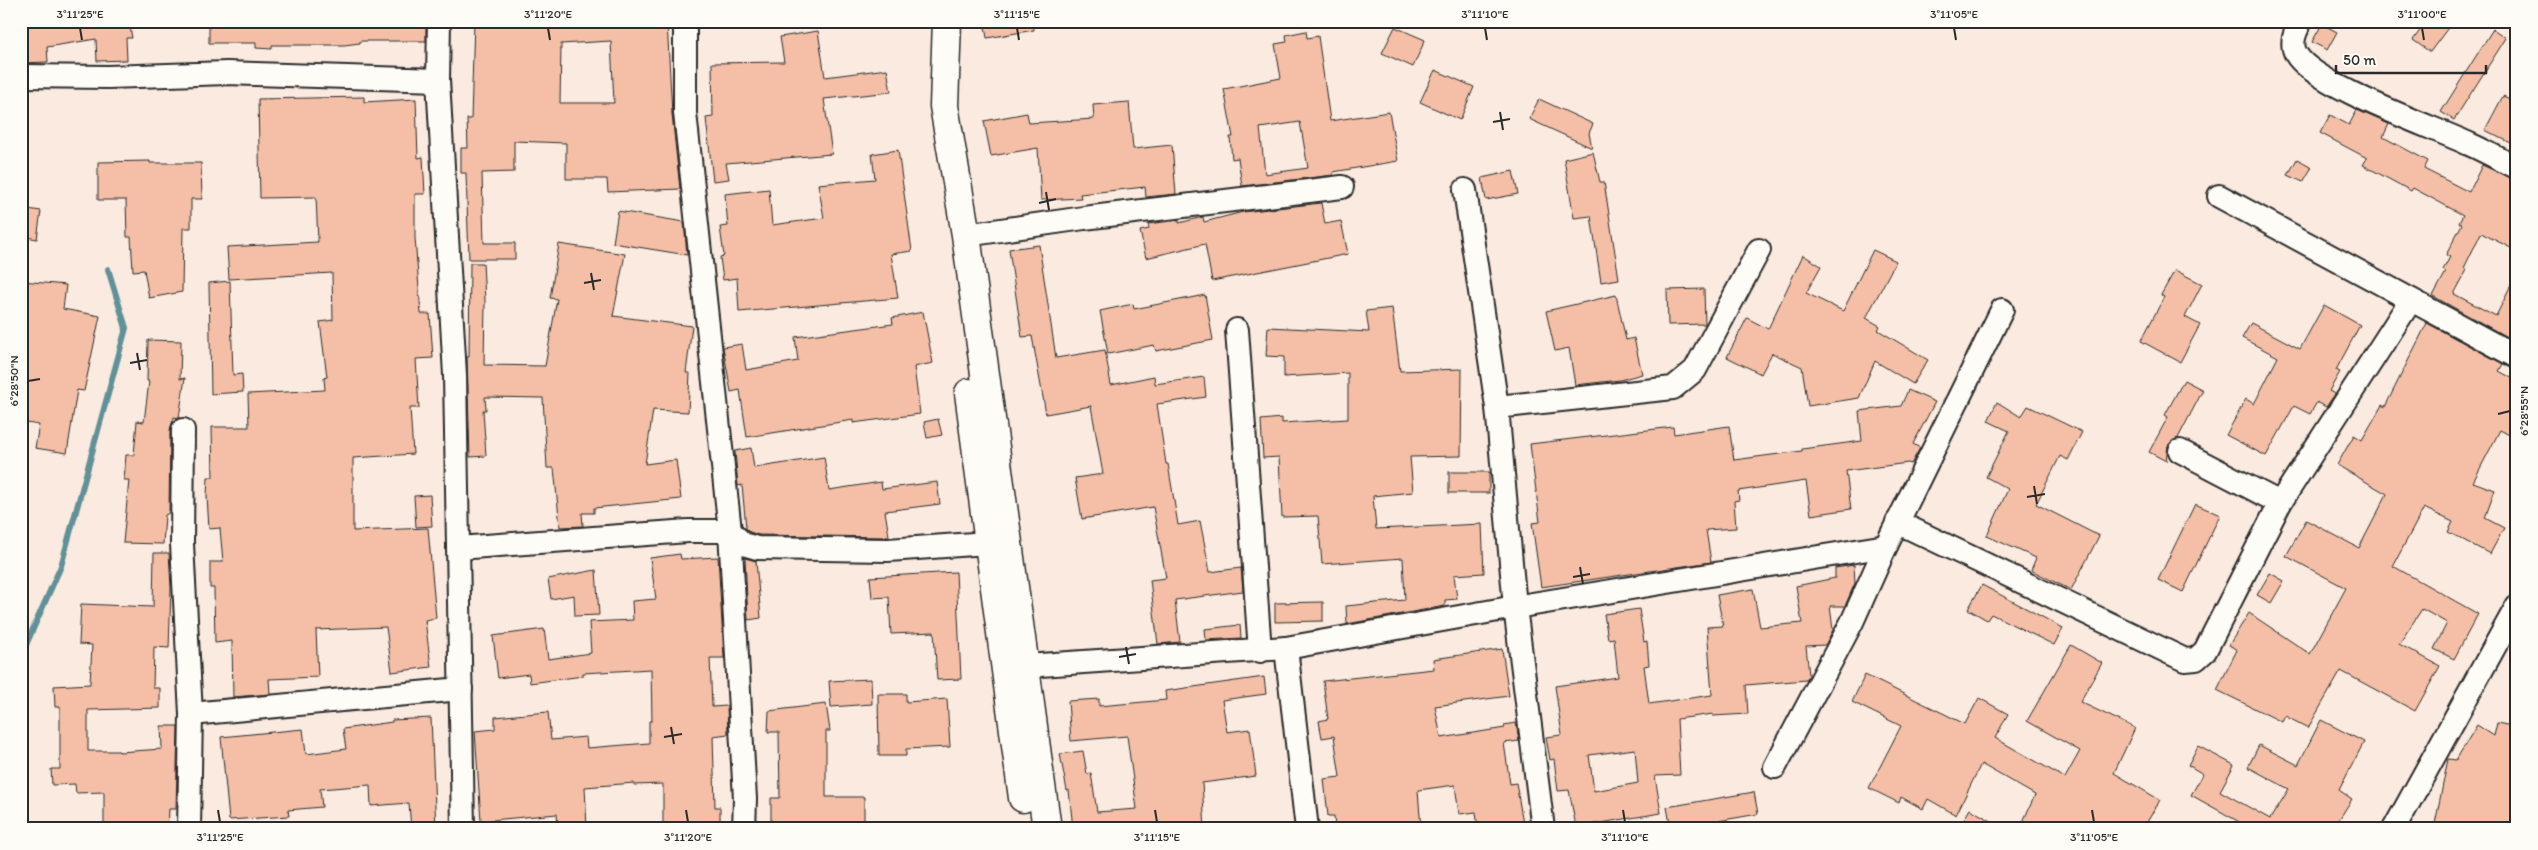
<svg xmlns="http://www.w3.org/2000/svg" width="2538" height="850" font-family="Itim,sans-serif">
<style>
.lines{fill:none;stroke-linecap:round;stroke-linejoin:round}
.stream{stroke:#619198;stroke-width:6}
.building{fill:#f4bfa6;stroke:#2b2b2b;fill-rule:evenodd}
.street-casing{stroke:#2b2b2b;stroke-width:26}
.secondary-casing{stroke:#2b2b2b;stroke-width:31}
.street{stroke:#fdfcf7;stroke-width:22}
.secondary{stroke:#fdfcf7;stroke-width:28}
.ticks{fill:none;stroke:#2b2b2b;stroke-width:2}
.neatline{fill:none;stroke:#2b2b2b;stroke-width:2}
.ticks-label{font-size:12px;text-anchor:middle;fill:#2b2b2b}
</style>
<rect width="100%" height="100%" fill="#faeadf"/>
<filter id="ink" filterUnits="userSpaceOnUse"><feTurbulence type="fractalNoise" baseFrequency=".02" numOctaves="2"/><feDisplacementMap in="SourceGraphic" scale="10" xChannelSelector="R" yChannelSelector="G"/><feConvolveMatrix kernelMatrix="1 2 1 2 8 2 1 2 1" color-interpolation-filters="sRGB"/></filter>
<g filter="url(#ink)">
<g class="lines">
<!-- stream -->
<polyline class="stream" points="21,656 61,566 126,328 108,269"/>
</g>
<!-- building -->
<g class="building">
<polygon points="21,21 129,21 132,38 126,38 127,60 97,61 96,39 47,47 48,62 21,63"/>
<polygon points="209,21 426,22 426,41 360,41 360,43 344,45 272,45 272,49 256,48 256,43 209,43"/>
<path d="M474,21H667L672,114L680,189L608,192L607,179H566V143L514,141V172L482,173L484,243H515V259H469L466,173H461V148H468L467,119H471ZM611,41L614,103H560L561,44Z"/>
<polygon points="984,21 1033,21 1034,30 987,38"/>
<polygon points="2427,21 2453,21 2430,52 2413,40"/>
<polygon points="2322,24 2337,32 2327,50 2312,42"/>
<polygon points="1395,27 1425,40 1413,67 1382,53"/>
<polygon points="2493,29 2506,38 2454,120 2441,112"/>
<polygon points="818,31 825,77 887,69 891,92 824,99 832,154 726,163 729,179 713,181 706,118 713,117 712,63 784,62 780,37"/>
<path d="M1306,31L1307,38L1318,36L1330,121L1389,112L1398,161L1333,172V175L1242,186L1238,158L1232,159L1230,137H1233L1224,89L1281,78L1275,44L1287,42L1286,35ZM1300,122L1308,168L1265,174L1260,128Z"/>
<polygon points="1435,70 1474,87 1460,120 1420,102"/>
<polygon points="2503,96 2517,102 2517,146 2485,130"/>
<polygon points="364,97 364,102 416,99 418,158 423,157 425,194 415,194 415,238 421,314 430,314 433,358 416,359 419,408 410,408 413,454 353,458 353,531 428,528 436,618 425,620 431,667 392,672 386,627 316,630 318,677 269,679 270,694 233,697 232,641 215,643 214,588 210,588 210,562 223,562 220,528 209,529 207,496 208,477 213,477 212,427 249,427 248,394 325,390 324,378 327,377 320,322 333,320 332,273 229,279 227,247 318,242 316,197 260,198 258,99"/>
<polygon points="1539,99 1593,124 1589,133 1592,148 1529,119"/>
<polygon points="1129,102 1133,149 1172,145 1176,194 1146,197 1145,187 1080,194 1081,198 1041,200 1038,148 991,156 984,121 1027,113 1029,123 1094,119 1093,105"/>
<polygon points="2357,110 2389,124 2383,137 2428,161 2424,169 2469,192 2482,165 2517,181 2517,251 2481,233 2464,268 2467,270 2454,294 2496,316 2517,274 2517,336 2514,341 2433,296 2446,272 2443,270 2450,257 2446,255 2462,224 2459,223 2463,215 2413,188 2411,191 2363,165 2367,158 2320,133 2330,115 2349,125"/>
<polygon points="898,150 912,251 891,254 898,298 739,312 737,278 723,280 720,257 724,256 720,227 728,226 725,194 769,189 772,225 824,218 818,184 875,179 872,154"/>
<polygon points="1593,152 1600,182 1604,182 1619,279 1601,282 1591,216 1574,218 1564,159"/>
<polygon points="2297,159 2312,167 2303,182 2288,175"/>
<polygon points="150,161 150,163 201,163 202,199 191,199 191,228 183,228 182,292 149,298 144,270 133,271 131,237 127,237 126,200 98,200 98,162"/>
<polygon points="1513,171 1518,194 1486,200 1482,178"/>
<polygon points="1321,203 1325,224 1341,221 1348,254 1212,281 1205,244 1146,258 1140,231 1149,229 1148,224 1179,220 1179,223 1203,217 1204,222 1243,212"/>
<polygon points="21,208 41,211 37,239 21,236"/>
<polygon points="618,211 684,222 687,255 613,243"/>
<polygon points="559,244 625,254 613,316 692,326 686,373 690,373 688,412 653,410 645,464 676,460 681,499 594,508 594,513 582,513 583,526 560,527 554,468 547,468 543,398 485,397 486,410 483,410 486,456 470,457 467,357 469,357 470,263 483,263 485,301 484,365 545,366 557,299 550,298"/>
<polygon points="1039,245 1056,358 1105,350 1111,385 1154,376 1155,384 1204,377 1206,397 1157,404 1166,464 1168,464 1178,525 1200,521 1210,572 1241,568 1243,591 1175,600 1180,642 1158,644 1150,580 1166,578 1153,507 1082,519 1075,478 1103,474 1091,406 1046,414 1032,336 1022,337 1009,249"/>
<polygon points="1873,250 1896,261 1866,318 1880,326 1878,330 1928,360 1913,384 1875,361 1859,398 1808,406 1802,367 1772,353 1761,374 1727,357 1747,318 1768,329 1803,255 1821,266 1806,293 1843,311"/>
<polygon points="2175,270 2202,284 2185,317 2200,325 2180,362 2141,341 2164,297 2161,295"/>
<polygon points="22,281 66,285 63,309 100,316 84,391 77,390 67,453 35,448 39,425 21,422"/>
<polygon points="230,281 233,375 242,374 243,392 211,394 209,283"/>
<polygon points="1704,289 1705,324 1668,325 1667,290"/>
<polygon points="1205,295 1213,340 1156,351 1154,345 1108,354 1100,311 1133,304 1134,309"/>
<polygon points="1616,295 1626,340 1634,338 1642,374 1620,380 1575,385 1569,348 1555,351 1546,311"/>
<polygon points="2324,305 2360,325 2336,370 2340,372 2329,391 2335,394 2326,407 2317,402 2310,414 2294,406 2266,456 2226,435 2246,399 2254,404 2278,357 2242,338 2251,323 2300,349"/>
<polygon points="1392,308 1400,371 1462,369 1461,456 1410,457 1413,492 1373,496 1376,529 1482,524 1484,573 1454,575 1457,599 1445,600 1445,606 1347,624 1346,606 1405,600 1403,558 1322,564 1318,516 1282,517 1279,457 1263,458 1261,420 1282,418 1282,423 1348,419 1348,373 1284,377 1284,357 1266,356 1268,327 1369,332 1366,311"/>
<polygon points="923,312 933,363 914,367 920,414 853,423 853,420 747,437 740,390 731,392 723,347 742,344 746,370 798,361 795,337 893,324 892,318"/>
<polygon points="2427,323 2503,364 2499,371 2517,381 2517,439 2500,430 2473,482 2495,490 2485,518 2504,528 2490,554 2448,532 2453,522 2424,508 2393,566 2478,614 2454,659 2434,649 2447,623 2422,609 2399,644 2440,666 2415,711 2341,671 2308,728 2285,716 2282,722 2217,690 2237,650 2229,645 2249,613 2310,654 2346,588 2286,556 2306,520 2359,548 2387,494 2337,465 2354,435 2362,440 2382,405 2385,407"/>
<polygon points="148,340 181,341 180,379 185,378 179,418 174,417 170,430 169,513 165,515 163,544 123,543 129,480 124,480 126,455 134,455 137,421 144,422 149,381 147,381"/>
<polygon points="2184,380 2203,390 2178,438 2168,445 2166,461 2149,452 2168,417 2165,415"/>
<polygon points="1908,390 1935,402 1913,444 1920,448 1911,464 1908,463 1846,471 1851,509 1811,515 1806,481 1738,491 1739,500 1734,501 1736,528 1706,530 1711,562 1541,587 1532,523 1540,522 1530,444 1673,427 1674,434 1729,426 1734,460 1802,451 1802,449 1862,441 1859,411 1901,406"/>
<polygon points="1997,402 2021,417 2028,406 2082,432 2068,460 2060,456 2036,504 2099,536 2071,590 2031,570 2036,558 1987,536 2008,489 1986,477 2009,431 1988,421"/>
<polygon points="938,419 942,435 927,438 924,422"/>
<polygon points="751,448 754,468 824,457 829,490 881,482 882,489 937,482 940,504 885,511 889,536 884,537 759,535 750,532 746,528 742,485 738,486 735,451"/>
<rect x="1449" y="472" width="40" height="21"/>
<polygon points="430,495 432,526 416,527 414,496"/>
<polygon points="2195,504 2220,515 2183,592 2158,580"/>
<polygon points="154,553 169,553 171,588 169,648 154,647 153,688 160,688 160,708 88,710 88,751 119,751 119,752 162,749 161,726 178,726 176,809 169,809 168,827 104,827 104,792 76,793 75,784 52,785 51,769 60,769 60,707 55,707 54,686 90,684 92,645 79,644 81,604 153,607"/>
<polygon points="680,554 681,559 718,557 724,658 710,658 712,707 727,706 728,734 713,736 715,807 720,807 720,829 663,829 663,784 634,785 634,783 585,787 587,829 558,829 557,814 481,821 475,731 495,729 495,717 548,712 551,740 586,737 587,748 649,743 649,721 652,721 651,669 583,673 583,676 530,683 529,674 498,678 493,636 544,629 548,659 591,653 589,622 633,620 632,601 656,599 650,558"/>
<polygon points="745,558 756,561 761,618 748,620"/>
<path d="M1854,565L1855,583L1845,606H1830L1833,630L1825,645L1806,646L1809,675L1806,680L1746,685L1748,714L1713,716V714L1677,719L1680,775L1655,776L1661,813L1576,827L1569,790L1558,791L1554,759L1550,760L1546,737L1562,735L1555,686L1618,677L1614,638L1608,639L1604,614L1639,609L1644,642L1647,641L1649,665L1644,666L1649,704L1712,695L1707,627L1723,626L1717,595L1753,589L1760,627L1802,623L1796,586L1835,578V568ZM1635,749L1638,783L1594,791L1589,755Z"/>
<polygon points="596,570 599,615 575,616 574,595 551,599 548,579"/>
<polygon points="956,572 961,679 937,680 934,632 891,634 889,597 872,598 870,577"/>
<polygon points="2270,573 2284,581 2271,603 2257,595"/>
<polygon points="1982,585 2063,628 2054,645 1991,614 1987,620 1968,609"/>
<polygon points="1323,602 1323,621 1275,622 1275,603"/>
<polygon points="1240,625 1241,638 1206,640 1205,629"/>
<polygon points="2071,645 2102,663 2080,702 2135,728 2114,773 2160,800 2143,829 2032,829 2022,824 2035,795 1981,764 1956,815 1928,799 1923,809 1901,797 1899,803 1869,788 1901,726 1852,702 1865,675 1965,724 1979,698 2008,714 1995,738 2065,778 2080,751 2027,721"/>
<polygon points="1502,649 1509,696 1435,706 1441,738 1505,728 1504,725 1516,723 1519,741 1504,743 1510,784 1516,783 1524,829 1478,829 1476,812 1459,814 1455,785 1418,790 1421,829 1335,829 1334,816 1328,816 1324,779 1340,777 1334,736 1322,738 1319,721 1328,719 1323,681 1434,669 1433,659"/>
<polygon points="1264,677 1266,694 1222,700 1227,732 1250,729 1256,776 1202,783 1205,829 1073,829 1069,790 1067,791 1060,754 1083,751 1087,774 1091,773 1097,812 1137,809 1127,736 1071,741 1068,701 1099,699 1099,706 1166,700 1165,691"/>
<polygon points="871,679 872,704 831,707 829,681"/>
<polygon points="878,694 906,694 906,702 947,699 950,747 906,749 906,756 879,756"/>
<polygon points="826,704 830,731 826,731 826,797 864,797 864,829 771,829 771,798 780,798 779,732 768,732 769,711"/>
<polygon points="431,718 436,829 411,829 409,803 371,806 370,785 320,789 322,807 288,810 289,816 229,820 221,737 303,729 306,754 346,749 343,729 392,722 392,720"/>
<polygon points="2321,720 2364,742 2339,790 2352,799 2333,829 2252,829 2191,795 2203,774 2188,765 2198,746 2234,765 2220,791 2270,819 2289,789 2248,767 2259,745 2298,765"/>
<polygon points="2497,723 2517,727 2517,829 2434,829 2448,759 2456,760 2477,725 2494,736"/>
<polygon points="1754,792 1758,814 1695,825 1696,829 1671,829 1667,807"/>
<polygon points="1970,809 2006,829 1958,829"/>
</g>
<g class="lines">
<defs>
<g id="street">
<polyline points="439,21 438,80 455,375 463,829"/>
<polyline points="685,21 685,113 730,531 745,799 744,829"/>
<path d="M2301,21C2295,32 2290,43 2296,54C2313,85 2433,127 2469,144C2485,151 2501,160 2517,168"/>
<polyline points="21,76 108,77 227,73 438,80"/>
<polyline points="1465,190 1497,407 1515,607 1543,829"/>
<polyline points="2219,196 2517,357"/>
<polyline points="966,235 1084,218 1342,187"/>
<polyline points="1237,330 1260,651"/>
<polyline points="1497,407 1673,388 1695,370 1759,250"/>
<polyline points="183,430 182,544 191,714 189,829"/>
<polyline points="2180,451 2280,503"/>
<polyline points="1897,522 2185,660 2196,659 2205,651 2280,503 2411,300"/>
<polyline points="458,548 688,531 730,531 743,544 757,548 888,550 988,543"/>
<polyline points="1286,648 1307,829"/>
<polyline points="1026,666 1286,648 1515,607 1886,546"/>
<polyline points="191,714 461,689"/>
<polyline points="1775,767 1852,622 1886,546 2002,310"/>
<polyline points="2394,829 2517,606"/>
</g>
<g id="secondary">
<polyline points="947,21 944,106 966,235 1047,829"/>
<polyline points="969,393 1023,798"/>
</g>
</defs>
<!-- street casing -->
<use href="#street" class="street-casing"/>
<!-- secondary casing -->
<use href="#secondary" class="secondary-casing"/>
<!-- street -->
<use href="#street" class="street"/>
<!-- secondary -->
<use href="#secondary" class="secondary"/>
</g>
</g>
<!-- ticks -->
<path class="ticks" d="M80,28L82,40M548,28L550,40M1017,28L1019,40M1485,28L1487,40M1954,28L1956,40M2422,28L2424,40M1500,112L1503,130M1493,122L1510,119M1046,192L1049,210M1039,203L1056,199M591,273L594,290M584,283L601,280M137,353L140,370M130,363L147,360M28,381L40,379M2498,414L2510,411M2034,486L2037,504M2027,497L2045,494M1580,567L1583,584M1573,577L1590,574M1126,647L1129,664M1119,657L1136,654M671,727L674,744M664,737L682,734M218,810L220,822M686,810L688,822M1155,810L1157,822M1623,810L1625,822M2092,810L2094,822"/>
<!-- margin -->
<rect width="2538" height="850" fill="none" stroke="#fdfcf7" stroke-width="55"/>
<!-- scale -->
<path d="M2336 65v8h150v-8" fill="none" stroke="#2b2b2b" stroke-width="2.5"/>
<text x="2343" y="65" font-size="15" fill="#2b2b2b" stroke="#fdfcf7" stroke-width="4" paint-order="stroke">50 m</text>
<rect x="28" y="28" width="2482" height="794" class="neatline"/>
<g class="ticks-label">
<text x="80" y="18">3°11'25"E</text>
<text x="548" y="18">3°11'20"E</text>
<text x="1017" y="18">3°11'15"E</text>
<text x="1485" y="18">3°11'10"E</text>
<text x="1954" y="18">3°11'05"E</text>
<text x="2422" y="18">3°11'00"E</text>
<text transform="translate(14 381) rotate(-90)" y="4">6°28'50"N</text>
<text transform="translate(2524 411) rotate(-90)" y="4">6°28'55"N</text>
<text x="220" y="841">3°11'25"E</text>
<text x="688" y="841">3°11'20"E</text>
<text x="1157" y="841">3°11'15"E</text>
<text x="1625" y="841">3°11'10"E</text>
<text x="2094" y="841">3°11'05"E</text>
</g>
</svg>
